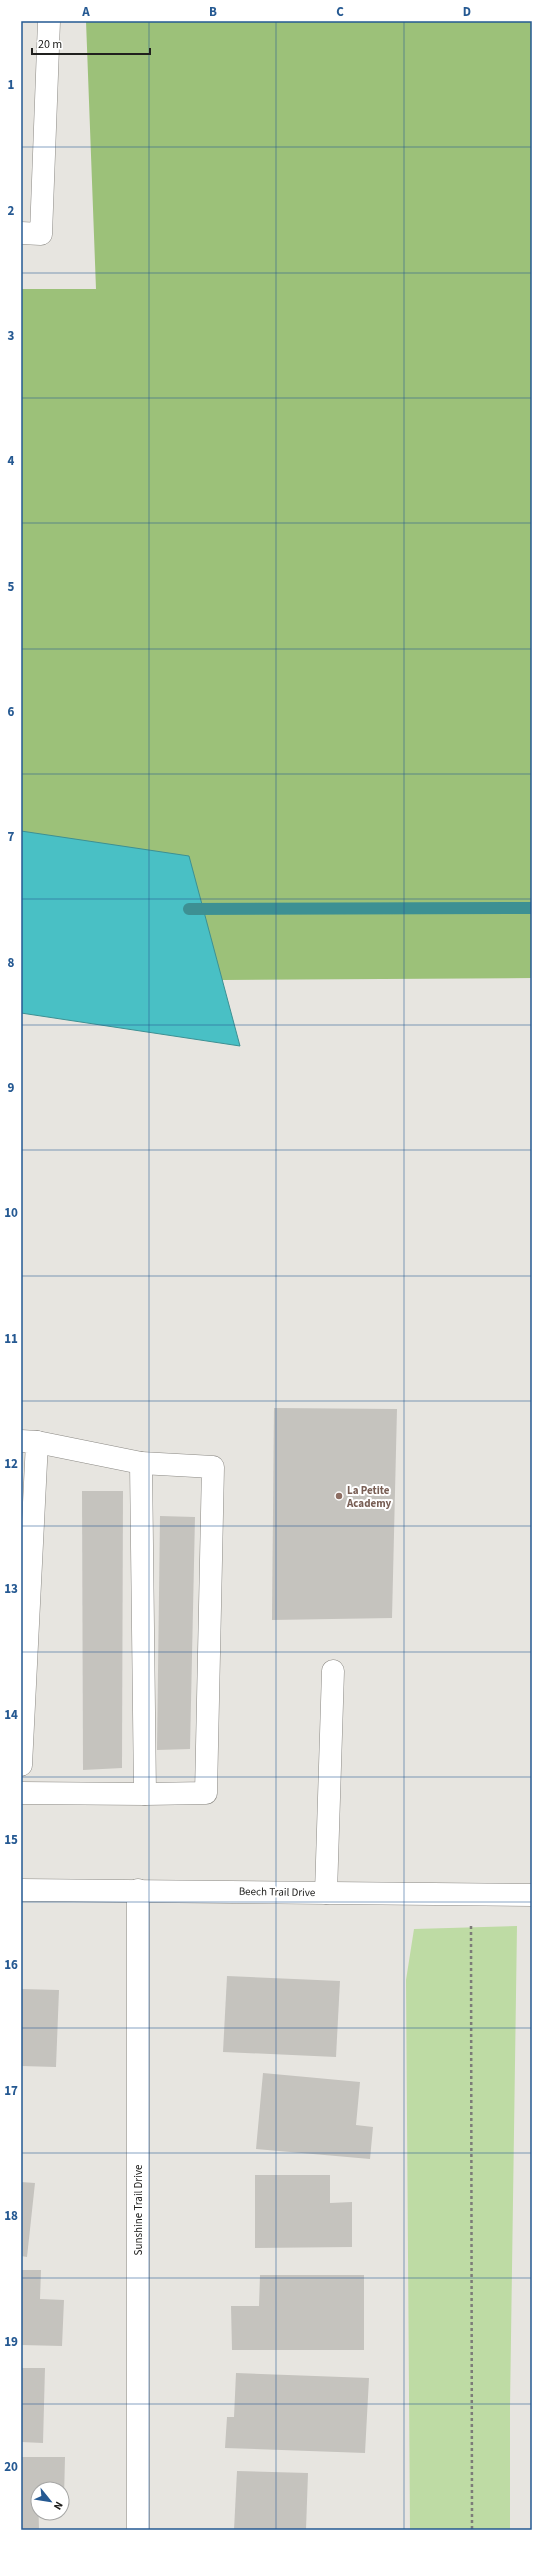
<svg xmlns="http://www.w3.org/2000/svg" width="553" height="2551" font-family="'Source Sans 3',sans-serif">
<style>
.green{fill:#bedba4}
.forest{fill:#9cc179}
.water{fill:#49c0c5;stroke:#3d9093}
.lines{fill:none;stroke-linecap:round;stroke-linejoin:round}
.stream{stroke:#3d9093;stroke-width:12}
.building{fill:#c5c3be}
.minor-casing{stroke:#8b8984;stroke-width:23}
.path{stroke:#7d7c79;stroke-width:2.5;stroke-dasharray:3 3;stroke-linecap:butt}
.minor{stroke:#fff;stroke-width:22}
.grid{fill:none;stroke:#255992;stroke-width:1;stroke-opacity:0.55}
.education-dot{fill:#8d6e63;stroke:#fff;stroke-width:1.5}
.labels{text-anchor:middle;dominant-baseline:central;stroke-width:4;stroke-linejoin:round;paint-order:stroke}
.education-label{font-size:11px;font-weight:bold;fill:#785e54;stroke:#fff;text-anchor:start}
.street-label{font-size:11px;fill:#20201e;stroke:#fff}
.neatline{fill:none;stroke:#255992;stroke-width:1.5}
.grid-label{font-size:13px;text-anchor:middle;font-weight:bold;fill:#255992}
</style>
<rect width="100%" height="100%" fill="#e7e5e0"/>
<!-- green -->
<polygon class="green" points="517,1926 510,2406 510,2530 410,2530 406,1980 414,1929"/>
<!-- forest -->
<polygon class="forest" points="86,21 532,21 532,978 222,980 21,977 21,289 96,289"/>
<!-- water -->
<polygon class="water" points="21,831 189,856 240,1046 21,1013"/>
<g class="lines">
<!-- stream -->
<polyline class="stream" points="189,909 532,908"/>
</g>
<!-- building -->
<g class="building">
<polygon points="274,1408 397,1409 392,1618 272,1620"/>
<polygon points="82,1491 123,1491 122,1768 83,1770"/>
<polygon points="160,1516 195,1517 190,1749 157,1750"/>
<polygon points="227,1976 340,1981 336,2057 223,2052"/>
<polygon points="21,1989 59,1990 56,2067 21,2066"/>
<polygon points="263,2073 360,2082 356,2125 373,2127 370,2159 256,2149"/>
<polygon points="255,2175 330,2175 330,2203 352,2202 352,2247 255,2248"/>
<polygon points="21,2182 35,2183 27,2257 21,2256"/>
<polygon points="21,2270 41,2270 40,2299 64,2300 62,2346 21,2345"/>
<polygon points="260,2275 364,2275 364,2350 232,2350 231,2306 259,2306"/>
<polygon points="21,2368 45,2368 43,2443 21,2442"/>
<polygon points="236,2373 369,2378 365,2453 225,2448 227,2417 234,2417"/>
<polygon points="21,2457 65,2457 64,2498 62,2498 62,2489 38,2489 39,2530 21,2530"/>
<polygon points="237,2471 308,2473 306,2530 234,2530"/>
</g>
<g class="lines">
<defs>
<g id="minor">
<polyline points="21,233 41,234 49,21"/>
<polyline points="21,1441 37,1442 21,1765"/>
<polyline points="141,1463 213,1467 206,1793 145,1794"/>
<polyline points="21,1793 145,1794 141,1463 37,1442"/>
<polyline points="21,1890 532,1895"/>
<polyline points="326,1893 333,1671"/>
<polyline points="138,2530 138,1890"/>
</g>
</defs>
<!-- minor casing -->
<use href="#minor" class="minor-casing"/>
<!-- path -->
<polyline class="path" points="471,1926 472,2530"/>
<!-- minor -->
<use href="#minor" class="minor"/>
</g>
<!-- grid -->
<path class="grid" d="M149,21V2530M276,21V2530M404,21V2530M21,147H532M21,273H532M21,398H532M21,523H532M21,649H532M21,774H532M21,899H532M21,1025H532M21,1150H532M21,1276H532M21,1401H532M21,1526H532M21,1652H532M21,1777H532M21,1902H532M21,2028H532M21,2153H532M21,2278H532M21,2404H532"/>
<!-- markers -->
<circle class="education-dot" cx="339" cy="1496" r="4"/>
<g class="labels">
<!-- education labels -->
<g class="education-label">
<text x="347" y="1490">La Petite<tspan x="347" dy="13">Academy</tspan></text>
</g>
<!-- street labels -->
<g class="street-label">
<text transform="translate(277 1892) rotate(1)">Beech Trail Drive</text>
<text transform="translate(138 2210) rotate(-90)">Sunshine Trail Drive</text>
</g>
</g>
<!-- border -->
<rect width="553" height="2551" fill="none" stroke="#ffffff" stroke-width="44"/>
<!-- north arrow -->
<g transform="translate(50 2501) rotate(120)"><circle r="19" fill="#ffffff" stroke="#a6a6a5"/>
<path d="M0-3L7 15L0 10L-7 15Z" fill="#255992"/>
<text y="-6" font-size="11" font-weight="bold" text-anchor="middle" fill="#20201e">N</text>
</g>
<!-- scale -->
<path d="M32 48v6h118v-6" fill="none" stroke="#20201e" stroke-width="2"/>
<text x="38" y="48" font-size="12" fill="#20201e" stroke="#ffffff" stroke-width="3" paint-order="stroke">20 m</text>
<rect x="22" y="22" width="509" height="2507" class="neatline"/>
<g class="grid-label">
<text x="86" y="16">A</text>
<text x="213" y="16">B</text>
<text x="340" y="16">C</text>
<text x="467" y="16">D</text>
<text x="11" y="89">1</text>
<text x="11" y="215">2</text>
<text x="11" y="340">3</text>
<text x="11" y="465">4</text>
<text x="11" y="591">5</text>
<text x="11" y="716">6</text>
<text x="11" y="841">7</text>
<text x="11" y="967">8</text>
<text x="11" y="1092">9</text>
<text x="11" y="1217">10</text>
<text x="11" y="1343">11</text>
<text x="11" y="1468">12</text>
<text x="11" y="1593">13</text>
<text x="11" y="1719">14</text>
<text x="11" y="1844">15</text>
<text x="11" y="1969">16</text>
<text x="11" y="2095">17</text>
<text x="11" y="2220">18</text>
<text x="11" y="2346">19</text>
<text x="11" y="2471">20</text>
</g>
</svg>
